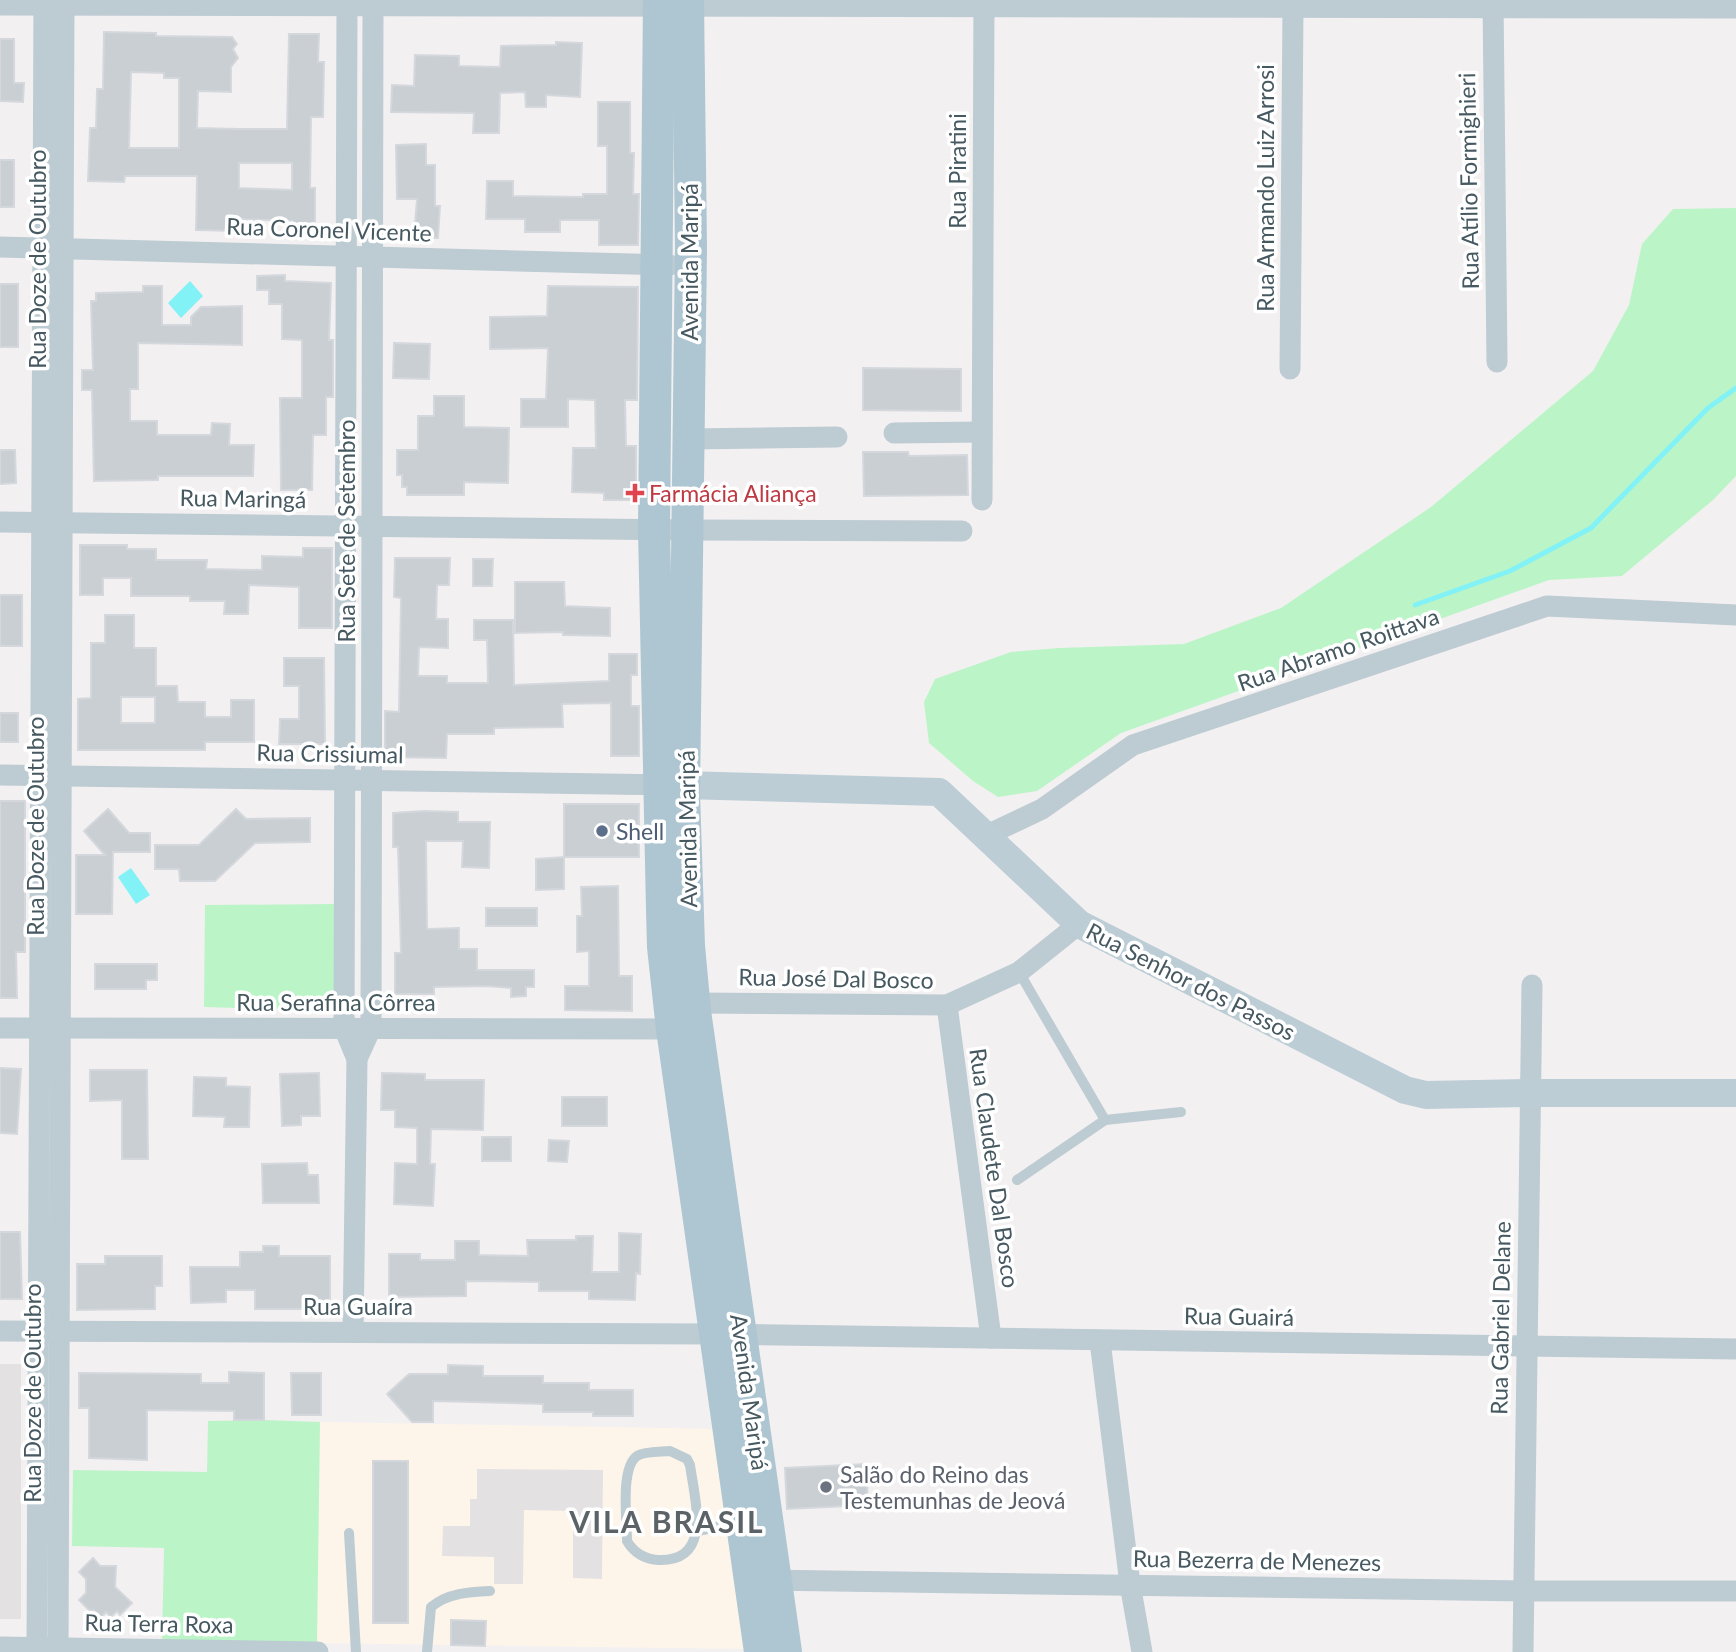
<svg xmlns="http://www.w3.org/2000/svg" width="1736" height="1652" font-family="Lato,sans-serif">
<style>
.commercial{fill:#fef5ea}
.education{fill:#e4e1e3}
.green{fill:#bbf5c7}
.water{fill:#83f2f6}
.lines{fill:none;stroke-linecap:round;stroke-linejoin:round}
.stream{stroke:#83f2f6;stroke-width:5}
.building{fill:#cacfd4;stroke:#d4d8dd;stroke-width:2;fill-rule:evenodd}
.lane{stroke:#bdcbd2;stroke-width:10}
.street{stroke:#bdcbd2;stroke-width:21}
.secondary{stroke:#bccdd6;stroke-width:28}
.primary{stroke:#adc6d2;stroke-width:32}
.health-dot{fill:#e0444e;stroke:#fff;stroke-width:2.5}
.service-dot{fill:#5c6f8a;stroke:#fff;stroke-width:2.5}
.worship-dot{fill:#6b7280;stroke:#fff;stroke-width:2.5}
.labels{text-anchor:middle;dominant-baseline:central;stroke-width:7;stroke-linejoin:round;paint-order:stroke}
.street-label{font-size:23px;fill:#465961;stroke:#fff}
.health-label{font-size:23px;fill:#be3a42;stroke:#fff;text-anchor:start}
.service-label{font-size:23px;fill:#4e5e75;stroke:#fff;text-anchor:start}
.worship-label{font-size:23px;fill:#5b616d;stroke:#fff;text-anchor:start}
.district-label{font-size:30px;font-weight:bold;letter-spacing:2px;fill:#5c6367;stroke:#fff}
</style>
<rect width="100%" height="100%" fill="#f3f0f1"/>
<!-- commercial -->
<polygon class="commercial" points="320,1422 720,1429 748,1649 317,1643"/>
<!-- education -->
<g class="education">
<rect x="0" y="1364" width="21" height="255"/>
<polygon points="477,1469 603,1470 602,1579 573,1578 573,1511 524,1510 523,1584 494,1584 494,1557 442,1556 443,1526 470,1526 470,1499 477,1499"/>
</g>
<!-- green -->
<g class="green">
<polygon points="1736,208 1736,476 1713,500 1622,576 1549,580 1121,733 1037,791 998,797 973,781 929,743 924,702 935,679 1011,652 1059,648 1184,644 1281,608 1431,507 1593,371 1629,305 1642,244 1673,209"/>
<polygon points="336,904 334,1011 204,1007 205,905"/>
<polygon points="264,1420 320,1422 317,1643 162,1640 164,1548 72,1546 73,1470 207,1472 208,1421"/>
</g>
<!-- water -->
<g class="water">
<polygon points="190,281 203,296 181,318 168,303"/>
<polygon points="131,868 150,895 136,904 118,877"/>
</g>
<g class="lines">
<!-- stream -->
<polyline class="stream" points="1415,605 1510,571 1591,528 1708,408 1736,388"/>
</g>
<!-- building -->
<g class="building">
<path d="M104,32L156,33V36L232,37L237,44L233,49L238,58L231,67V92L198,91L197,128L239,129H287L289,34H319L318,62H324L323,117H311L310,188H315V226H292V221L238,219V231L196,230L197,176H125L124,182L88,181L90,128H96L97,89H103ZM131,72L164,73V78H179V148H129ZM239,163H292V190L239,188Z"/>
<polygon points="0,39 14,39 14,83 24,83 23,102 0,101"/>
<polygon points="556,42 582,43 580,97 546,95 546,107 526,107 525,92 500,93 499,133 473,133 474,113 391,112 392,85 414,86 415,55 459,56 459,66 500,67 501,46 556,45"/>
<polygon points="598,102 630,102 630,153 634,153 633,194 639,194 638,245 599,245 599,220 560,220 560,232 525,232 525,219 486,219 487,181 513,181 513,196 583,197 583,194 607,194 607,146 598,146"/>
<polygon points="426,144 426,165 435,165 435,206 440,206 438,238 414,237 417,199 397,199 396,145"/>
<rect x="0" y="160" width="14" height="47"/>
<polygon points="285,275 285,281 331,283 329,340 333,340 333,397 326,397 326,435 313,435 312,490 281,490 280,398 302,398 302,340 282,339 282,304 269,304 269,290 257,290 257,276"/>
<rect x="0" y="284" width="18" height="63"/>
<polygon points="143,286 162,286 162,325 191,325 191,317 201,307 242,306 242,345 138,343 138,389 130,389 130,421 157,421 157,435 211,435 212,423 230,424 229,445 254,445 253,476 158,476 158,480 94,481 92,390 82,390 82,370 93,370 91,301 96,301 96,293 143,292"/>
<polygon points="548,286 638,287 637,400 625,400 626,446 636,446 636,500 604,500 604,493 572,492 573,448 596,448 595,400 568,399 568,427 521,427 521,399 546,399 548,348 490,349 490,317 547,316"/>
<polygon points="394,343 430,344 429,379 393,378"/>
<polygon points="863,368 961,369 961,411 863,410"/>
<polygon points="434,396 464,396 464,427 509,428 508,483 464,482 464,495 407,495 407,487 402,487 402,475 397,475 397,450 418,450 418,416 434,416"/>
<polygon points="0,450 15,450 16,483 0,484"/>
<polygon points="863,452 908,452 909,456 967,455 968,495 864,496"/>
<polygon points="80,545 127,545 127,549 156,549 156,560 207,560 206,569 262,570 262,556 303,557 303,548 332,548 332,628 299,628 299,587 249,585 248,614 224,614 225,601 190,601 190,596 131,596 131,578 103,578 103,595 80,595"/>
<polygon points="395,558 450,558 449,585 437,585 436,619 448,619 448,648 419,647 418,676 447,676 447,683 488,683 487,640 474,640 474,620 513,620 514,685 609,681 609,654 637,654 637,675 631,675 631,706 639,706 639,756 611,756 611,703 562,704 563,727 494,728 494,734 447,734 446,758 385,757 385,711 399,712 401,598 394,597"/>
<polygon points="473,559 493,559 492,586 473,586"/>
<polygon points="515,582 564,582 565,606 610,608 610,636 563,635 563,632 515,633"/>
<rect x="0" y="595" width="22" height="51"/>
<path d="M105,615H134V648H156V686H177L178,702H205V717H231V700H254V742H205V750H78V699L91,698V643H105ZM121,697H155V723H121Z"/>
<polygon points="284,658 324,658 325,744 279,744 280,719 299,719 299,686 284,686"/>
<rect x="0" y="713" width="18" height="29"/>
<polygon points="0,801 25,801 25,952 16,952 17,998 0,998"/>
<rect x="564" y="804" width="75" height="53"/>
<polygon points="108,809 129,833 150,833 150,852 113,852 112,914 76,914 76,855 105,855 84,831"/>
<polygon points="236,809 246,819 310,818 310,842 255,843 215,881 180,881 179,869 155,869 155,845 199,845"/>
<polygon points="424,811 458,812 458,822 490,822 489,868 462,867 463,841 426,841 427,929 459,928 459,949 477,949 477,970 534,970 534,987 526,987 526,996 511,997 511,988 487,986 434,987 434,994 395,994 395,953 401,953 398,847 393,847 393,813"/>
<polygon points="564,857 564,889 536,890 536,859"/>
<polygon points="618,886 619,976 632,976 632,1011 565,1010 565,986 589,986 589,951 577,952 577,916 582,916 581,887"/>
<rect x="486" y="908" width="51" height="18"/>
<polygon points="95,964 157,964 157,980 146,980 146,989 95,989"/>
<polygon points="0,1068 21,1069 17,1134 0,1133"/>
<polygon points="90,1070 147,1070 148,1159 122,1159 122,1100 90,1101"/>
<polygon points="319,1073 320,1116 301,1116 301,1125 282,1126 280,1074"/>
<polygon points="382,1073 425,1074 425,1080 484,1080 483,1130 431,1129 430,1164 435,1164 433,1206 394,1204 395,1163 417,1164 417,1128 395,1127 395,1110 381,1110"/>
<polygon points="194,1077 226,1078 226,1086 250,1087 249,1127 224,1127 225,1117 193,1116"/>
<rect x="562" y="1097" width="45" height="29"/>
<rect x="482" y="1137" width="29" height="24"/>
<polygon points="549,1140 569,1141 567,1162 548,1161"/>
<polygon points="307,1163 308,1175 318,1175 319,1203 263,1203 262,1164"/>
<polygon points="0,1232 20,1232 22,1299 0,1299"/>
<polygon points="619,1233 641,1234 640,1274 636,1273 635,1300 589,1299 589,1291 539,1291 539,1282 466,1281 466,1296 389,1297 389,1254 420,1254 420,1260 455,1260 455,1241 479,1241 479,1255 528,1256 527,1240 576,1240 576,1236 593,1236 592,1272 619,1272"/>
<polygon points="263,1246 279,1246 279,1256 330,1256 330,1309 255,1309 255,1290 226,1290 226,1302 191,1303 190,1267 240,1267 240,1252 263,1252"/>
<polygon points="105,1256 162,1256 162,1286 155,1286 155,1309 77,1310 77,1264 105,1264"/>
<polygon points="448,1365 483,1366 483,1376 543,1376 543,1383 589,1383 589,1390 633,1390 633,1416 593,1416 593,1412 543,1412 543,1404 433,1401 433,1422 412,1422 387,1394 409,1374 448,1374"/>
<polygon points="229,1372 264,1373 264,1420 234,1420 234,1411 147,1410 147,1460 89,1458 89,1408 79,1408 79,1373 201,1374 201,1383 229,1383"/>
<polygon points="291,1373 321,1373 321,1415 292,1415"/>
<rect x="373" y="1461" width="35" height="162"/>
<polygon points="866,1464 868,1505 787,1509 785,1468"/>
<polygon points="93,1558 100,1566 116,1566 115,1587 132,1603 120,1615 117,1611 111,1617 106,1612 101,1618 93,1610 91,1612 79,1600 86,1593 86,1579 79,1572"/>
<polygon points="451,1620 486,1621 485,1646 451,1645"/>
</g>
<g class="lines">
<!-- lane -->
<g class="lane">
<polyline points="1105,1120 1181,1112"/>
<polyline points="1017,1180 1105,1120 1019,972"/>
<path d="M670,1451L687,1459L690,1465C695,1501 713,1562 658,1560C645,1559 634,1553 627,1541C627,1521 620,1468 637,1456C645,1451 660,1452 670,1451Z"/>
<polyline points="697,1531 714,1528 737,1519"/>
<polyline points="349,1533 356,1652"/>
<path d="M427,1652L431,1607C448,1593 469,1592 490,1591"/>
</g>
<!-- street -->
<g class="street">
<polyline points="347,0 344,1028 357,1059"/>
<polyline points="1493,0 1497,362"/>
<polyline points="0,5 1736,8"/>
<polyline points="0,247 670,265"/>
<polyline points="1290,369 1293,7"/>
<polyline points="894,433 982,432"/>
<polyline points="688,439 837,437"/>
<polyline points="982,500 984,0"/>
<polyline points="0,522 688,530 962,531"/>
<polyline points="0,775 672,785"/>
<polyline points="983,837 1042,809 1133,745 1547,606 1736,615"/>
<polyline points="695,1003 947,1005 1019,972 1079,924"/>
<polyline points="947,1005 991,1338"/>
<polyline points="0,1028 684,1029"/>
<polyline points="0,1331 715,1334 1736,1349"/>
<polyline points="353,1332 357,1059 371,1028 373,0"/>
<polyline points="1100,1341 1130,1584 1142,1652"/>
<polyline points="765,1580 1525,1591 1736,1591"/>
<polyline points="0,1647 318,1652"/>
<polyline points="37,1652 44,0"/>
<polyline points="58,1652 64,0"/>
<polyline points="1523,1652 1532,985"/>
</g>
<!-- secondary -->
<polyline class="secondary" points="684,785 939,792 1079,924 1405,1090 1426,1095 1529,1093 1736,1093"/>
<!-- primary -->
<g class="primary">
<polyline points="659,0 654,529 662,910 663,947 672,1029 760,1652"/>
<polyline points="688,0 691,248 684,793 689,946 695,1011 786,1652"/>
</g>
</g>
<!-- markers -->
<path class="health-dot" d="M631.5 482.5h7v7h7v7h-7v7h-7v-7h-7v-7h7z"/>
<circle class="service-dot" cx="602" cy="831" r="7"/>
<circle class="worship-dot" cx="826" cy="1487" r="7"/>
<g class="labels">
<!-- street labels -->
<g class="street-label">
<text transform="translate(957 171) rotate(-90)">Rua Piratini</text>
<text transform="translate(1468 181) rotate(-91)">Rua Atílio Formighieri</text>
<text transform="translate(1265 188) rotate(-90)">Rua Armando Luiz Arrosi</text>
<text transform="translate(329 229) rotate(2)">Rua Coronel Vicente</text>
<text transform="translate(37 259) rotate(-90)">Rua Doze de Outubro</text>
<text transform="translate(689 262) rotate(-90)">Avenida Maripá</text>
<text transform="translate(243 498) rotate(1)">Rua Maringá</text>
<text transform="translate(346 531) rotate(-90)">Rua Sete de Setembro</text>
<text transform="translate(1338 649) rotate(-19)">Rua Abramo Roittava</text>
<text transform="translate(330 753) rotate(1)">Rua Crissiumal</text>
<text transform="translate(35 826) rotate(-90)">Rua Doze de Outubro</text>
<text transform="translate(687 829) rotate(-91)">Avenida Maripá</text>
<text transform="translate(836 978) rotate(1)">Rua José Dal Bosco</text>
<text transform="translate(1191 981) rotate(27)">Rua Senhor dos Passos</text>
<text x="336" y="1002">Rua Serafina Côrrea</text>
<text transform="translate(995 1168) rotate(82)">Rua Claudete Dal Bosco</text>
<text x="358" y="1306">Rua Guaíra</text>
<text transform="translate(1239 1316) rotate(1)">Rua Guairá</text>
<text transform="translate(1500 1318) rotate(-89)">Rua Gabriel Delane</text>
<text transform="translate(750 1392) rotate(82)">Avenida Maripá</text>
<text transform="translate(32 1393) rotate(-90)">Rua Doze de Outubro</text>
<text transform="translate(1257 1560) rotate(1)">Rua Bezerra de Menezes</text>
<text transform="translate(159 1623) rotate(1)">Rua Terra Roxa</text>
</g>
<!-- health labels -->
<g class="health-label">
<text x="649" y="493">Farmácia Aliança</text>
</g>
<!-- service labels -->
<g class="service-label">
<text x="616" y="831">Shell</text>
</g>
<!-- worship labels -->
<g class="worship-label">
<text x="840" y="1474">Salão do Reino das<tspan x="840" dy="26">Testemunhas de Jeová</tspan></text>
</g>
<!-- district labels -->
<g class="district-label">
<text x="667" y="1521">VILA BRASIL</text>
</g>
</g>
</svg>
